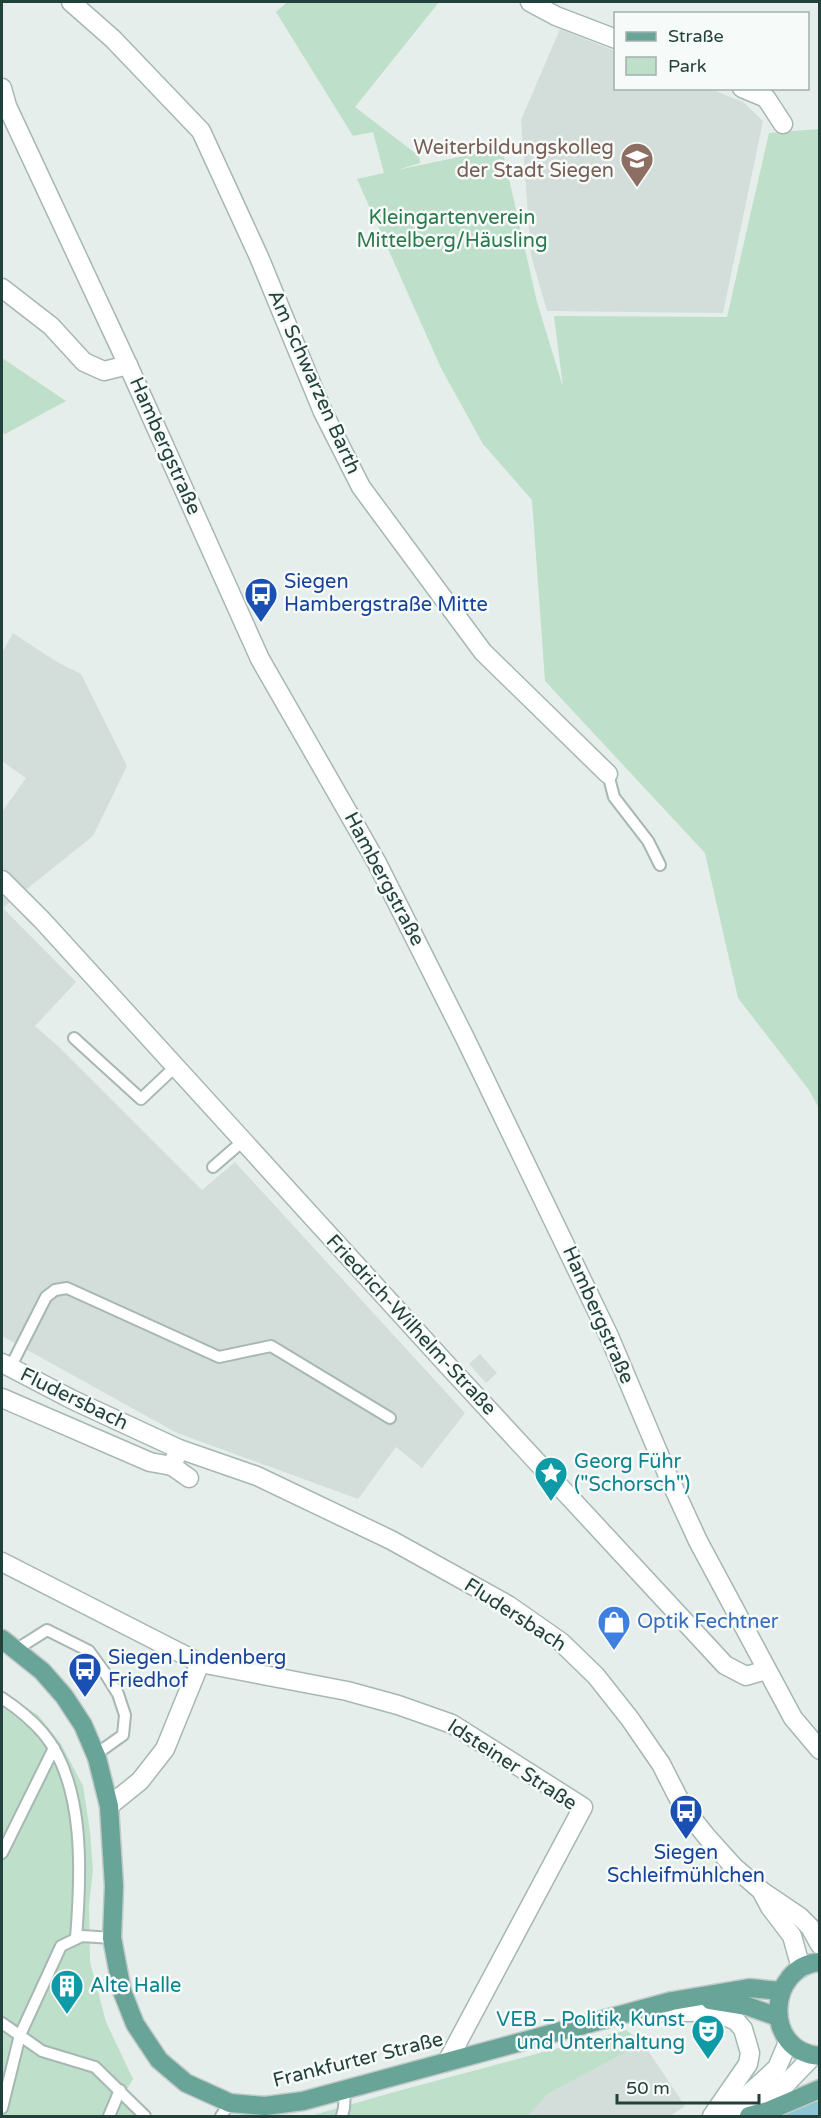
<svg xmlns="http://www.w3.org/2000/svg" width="821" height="2118" font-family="'Varela Round',sans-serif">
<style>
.built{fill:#d3deda}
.green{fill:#bedfc9}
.water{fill:#8dc5d4}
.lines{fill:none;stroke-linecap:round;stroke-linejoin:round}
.service-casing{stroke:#a7b7b3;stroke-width:14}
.minor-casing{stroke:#a7b7b3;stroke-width:21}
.secondary-casing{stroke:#a3bab3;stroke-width:21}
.primary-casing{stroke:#c1cac8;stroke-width:21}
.service{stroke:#fff;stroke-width:10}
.minor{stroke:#fff;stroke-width:18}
.secondary{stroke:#fff;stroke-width:18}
.primary{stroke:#69a498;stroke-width:18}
.labels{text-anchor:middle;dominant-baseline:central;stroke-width:5;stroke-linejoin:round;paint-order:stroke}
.education-label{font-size:20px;fill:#785e54;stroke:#f6faf8;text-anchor:end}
.park-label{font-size:20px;fill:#2c794e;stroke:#f6faf8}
.street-label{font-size:20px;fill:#23413b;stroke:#f6faf8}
.transit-label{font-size:20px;fill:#164399;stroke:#f6faf8;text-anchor:start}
.culture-label{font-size:20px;fill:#0d838f;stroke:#f6faf8;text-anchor:start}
.shop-label{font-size:20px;fill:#366cbe;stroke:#f6faf8;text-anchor:start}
</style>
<rect width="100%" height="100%" fill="#e5eeeb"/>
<!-- built -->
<g class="built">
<polygon points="560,29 615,51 616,88 710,89 743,102 763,121 723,313 547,311 531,255 521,120"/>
<polygon points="13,633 57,662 81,674 127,766 93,836 3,908 76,982 35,1026 59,1047 202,1190 235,1162 465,1413 422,1468 396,1447 358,1499 177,1433 2,1336 2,812 26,778 2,761 2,653"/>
<polygon points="480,1354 497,1373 486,1383 469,1364"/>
<polygon points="643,2043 685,2106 670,2116 528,2116 548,2094"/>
</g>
<!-- green -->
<g class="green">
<polygon points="287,2 439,2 355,107 419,156 420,163 397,170 502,148 537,302 563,387 554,316 727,317 769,133 819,129 819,1108 809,1090 738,998 705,853 545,681 532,500 483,444 441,368 357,179 384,173 373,132 353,136 276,12"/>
<polygon points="2,358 66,401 5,434 2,432"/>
<polygon points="2,1693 38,1715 61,1744 83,1786 90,1832 93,1870 89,1905 90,1962 106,2022 133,2079 127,2089 148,2116 2,2116"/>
<polygon points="626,2030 643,2043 548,2094 528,2116 310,2116 398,2091"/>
</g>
<!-- water -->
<polygon class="water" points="809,2099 819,2102 819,2116 770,2116"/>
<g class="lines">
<defs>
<g id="service">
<polyline points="608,774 614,797 648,841 660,865"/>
<polyline points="74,1038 141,1099 176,1066"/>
<polyline points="213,1167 243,1141"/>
<polyline points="10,1368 46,1297 55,1290 67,1288 219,1357 271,1346 390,1418"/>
<polyline points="17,1649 47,1630 89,1651 105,1673 118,1694 125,1715 123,1735 102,1750 97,1758"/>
<path d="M2,1698C17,1708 31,1719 43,1733C86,1784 81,1877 76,1938"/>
<polyline points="2,1853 54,1748"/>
<polyline points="2,2023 42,2051 95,2067 145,2116"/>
<polyline points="2,2108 20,2035 61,1946 82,1936 112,1938"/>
<polyline points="109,2116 120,2090"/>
<polyline points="221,2116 230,2103"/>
<polyline points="342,2116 344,2108 345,2090"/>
</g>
<g id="minor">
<polyline points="71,2 113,39 201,131 259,257 323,412 361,487 483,652 608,774"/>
<polyline points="530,2 556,16 616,39"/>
<polyline points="2,88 7,106 128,365 260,659 377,863 465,1038 609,1336 669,1478 698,1541 793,1718 820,1750"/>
<polyline points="742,88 766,98 783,124"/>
<polyline points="2,288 51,326 84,362 104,371 128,365"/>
<polyline points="2,880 42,920 450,1368 725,1665 746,1676 766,1670"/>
<polyline points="2,1363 73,1400 179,1449 257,1476 391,1540 508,1605 561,1642 596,1676 630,1719 661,1764 683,1807 707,1837 734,1867 763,1892 800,1917 810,1927 820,1945"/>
<polyline points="2,1398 150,1462 172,1466 179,1449"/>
<polyline points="172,1466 189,1478"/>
<polyline points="2,1562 200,1663 347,1691 398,1705 452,1724 583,1807 447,2062"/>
<polyline points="109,1806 140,1781 165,1749 200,1663"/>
<polyline points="763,1894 770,1907 792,1936 801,1968"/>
</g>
<g id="secondary">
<polyline points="641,2012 717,2012 736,2021 743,2029 750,2053 748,2064 712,2116"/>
<polyline points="741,2101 777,2068 788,2042"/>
<polyline points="720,2116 782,2088 813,2056"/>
</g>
<g id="primary">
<polyline points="2,1639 42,1671 64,1696 83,1725 97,1758 109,1806 114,1886 112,1938 122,1991 135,2024 159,2060 186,2083 230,2103 265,2106 303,2101 672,2001 749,1988 781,1991"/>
<path d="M820,1962C767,1966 762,2052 820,2056"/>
<polyline points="710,2000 747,2006 778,2017"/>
<polyline points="749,2116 768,2111 820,2089"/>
</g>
</defs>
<!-- service casing -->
<use href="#service" class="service-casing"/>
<!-- minor casing -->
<use href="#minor" class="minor-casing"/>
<!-- secondary casing -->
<use href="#secondary" class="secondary-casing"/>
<!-- primary casing -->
<use href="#primary" class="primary-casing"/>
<!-- service -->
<use href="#service" class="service"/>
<!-- minor -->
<use href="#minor" class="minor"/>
<!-- secondary -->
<use href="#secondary" class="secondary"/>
<!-- primary -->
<use href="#primary" class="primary"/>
</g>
<!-- icons -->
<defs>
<symbol id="school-pin" viewBox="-11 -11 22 30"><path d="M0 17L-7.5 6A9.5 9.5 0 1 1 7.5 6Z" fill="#8d6e63" stroke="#f6faf8"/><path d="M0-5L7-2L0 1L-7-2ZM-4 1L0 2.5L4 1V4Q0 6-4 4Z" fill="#fff"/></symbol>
<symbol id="bus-pin" viewBox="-11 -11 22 30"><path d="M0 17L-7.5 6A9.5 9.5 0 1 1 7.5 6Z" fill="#1a4fb4" stroke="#f6faf8"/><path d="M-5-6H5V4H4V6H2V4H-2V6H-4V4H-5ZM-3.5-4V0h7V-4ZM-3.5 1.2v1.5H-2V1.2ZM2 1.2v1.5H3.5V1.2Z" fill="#fff"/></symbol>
<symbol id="sight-pin" viewBox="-11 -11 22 30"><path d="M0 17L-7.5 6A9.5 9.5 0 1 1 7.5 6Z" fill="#0f9aa8" stroke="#f6faf8"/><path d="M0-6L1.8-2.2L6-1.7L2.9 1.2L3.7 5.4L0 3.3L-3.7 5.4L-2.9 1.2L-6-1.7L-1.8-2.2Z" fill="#fff"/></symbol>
<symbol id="shop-pin" viewBox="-11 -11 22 30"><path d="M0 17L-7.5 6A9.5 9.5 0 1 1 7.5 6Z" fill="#3f7fe0" stroke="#f6faf8"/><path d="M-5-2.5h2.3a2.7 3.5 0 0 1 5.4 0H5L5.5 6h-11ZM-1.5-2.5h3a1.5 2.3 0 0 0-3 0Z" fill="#fff"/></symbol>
<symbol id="building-pin" viewBox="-11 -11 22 30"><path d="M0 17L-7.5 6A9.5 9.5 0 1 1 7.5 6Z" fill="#0f9aa8" stroke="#f6faf8"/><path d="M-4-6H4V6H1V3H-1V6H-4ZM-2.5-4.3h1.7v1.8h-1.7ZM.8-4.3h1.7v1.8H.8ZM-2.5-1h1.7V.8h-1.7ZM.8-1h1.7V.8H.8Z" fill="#fff"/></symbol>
<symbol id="theatre-pin" viewBox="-11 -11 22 30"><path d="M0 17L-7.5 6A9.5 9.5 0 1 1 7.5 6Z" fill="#0f9aa8" stroke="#f6faf8"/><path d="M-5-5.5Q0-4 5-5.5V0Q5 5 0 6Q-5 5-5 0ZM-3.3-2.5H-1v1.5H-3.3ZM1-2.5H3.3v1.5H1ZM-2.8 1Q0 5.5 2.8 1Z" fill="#fff"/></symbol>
</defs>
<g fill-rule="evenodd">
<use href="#school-pin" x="618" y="140" width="38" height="52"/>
<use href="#bus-pin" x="242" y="575" width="38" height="52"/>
<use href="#sight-pin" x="532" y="1454" width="38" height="52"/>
<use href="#shop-pin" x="595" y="1603" width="38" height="52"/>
<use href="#bus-pin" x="66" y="1650" width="38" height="52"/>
<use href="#bus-pin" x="667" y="1792" width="38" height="52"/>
<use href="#building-pin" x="48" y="1967" width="38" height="52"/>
<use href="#theatre-pin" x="689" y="2012" width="38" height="52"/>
</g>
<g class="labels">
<!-- education labels -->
<g class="education-label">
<text x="614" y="148">Weiterbildungskolleg<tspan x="614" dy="23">der Stadt Siegen</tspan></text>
</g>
<!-- park labels -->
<g class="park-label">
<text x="452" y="218">Kleingartenverein<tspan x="452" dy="23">Mittelberg/Häusling</tspan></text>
</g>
<!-- street labels -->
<g class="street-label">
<text transform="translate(314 382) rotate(66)">Am Schwarzen Barth</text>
<text transform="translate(165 446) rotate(66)">Hambergstraße</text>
<text transform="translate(384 879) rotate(62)">Hambergstraße</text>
<text transform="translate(598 1315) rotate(66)">Hambergstraße</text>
<text transform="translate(411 1325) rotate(47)">Friedrich-Wilhelm-Straße</text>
<text transform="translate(74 1399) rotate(26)">Fludersbach</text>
<text transform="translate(515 1615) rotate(33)">Fludersbach</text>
<text transform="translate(512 1765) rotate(33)">Idsteiner Straße</text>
<text transform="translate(358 2060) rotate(-14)">Frankfurter Straße</text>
</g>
<!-- transit labels -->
<g class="transit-label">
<text x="284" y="582">Siegen<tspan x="284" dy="23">Hambergstraße Mitte</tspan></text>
<text x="108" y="1658">Siegen Lindenberg<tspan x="108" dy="23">Friedhof</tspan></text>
<text x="686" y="1853" text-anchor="middle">Siegen<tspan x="686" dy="23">Schleifmühlchen</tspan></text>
</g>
<!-- culture labels -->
<g class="culture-label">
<text x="574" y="1462">Georg Führ<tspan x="574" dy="23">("Schorsch")</tspan></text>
<text x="90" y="1986">Alte Halle</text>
<text x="685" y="2020" text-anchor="end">VEB – Politik, Kunst<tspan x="685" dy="23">und Unterhaltung</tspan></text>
</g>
<!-- shop labels -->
<g class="shop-label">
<text x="637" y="1622">Optik Fechtner</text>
</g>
</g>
<!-- border -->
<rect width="821" height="2118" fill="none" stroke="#23413b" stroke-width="6"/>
<!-- legend -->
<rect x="614" y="12" width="195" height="78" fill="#f6faf8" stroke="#a2b0ac" stroke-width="1.5"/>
<rect x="626" y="32" width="30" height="9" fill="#69a498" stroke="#a2b0ac" stroke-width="1.5"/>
<text x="668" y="42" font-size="18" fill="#23413b">Straße</text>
<rect x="626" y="57" width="30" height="18" fill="#bedfc9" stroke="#a2b0ac" stroke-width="1.5"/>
<text x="668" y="72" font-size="18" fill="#23413b">Park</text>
<!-- scale -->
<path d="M617 2094v9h142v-9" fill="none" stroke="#23413b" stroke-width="3"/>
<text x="626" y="2094" font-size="18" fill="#23413b" stroke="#f6faf8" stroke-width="4.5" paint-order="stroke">50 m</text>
</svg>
